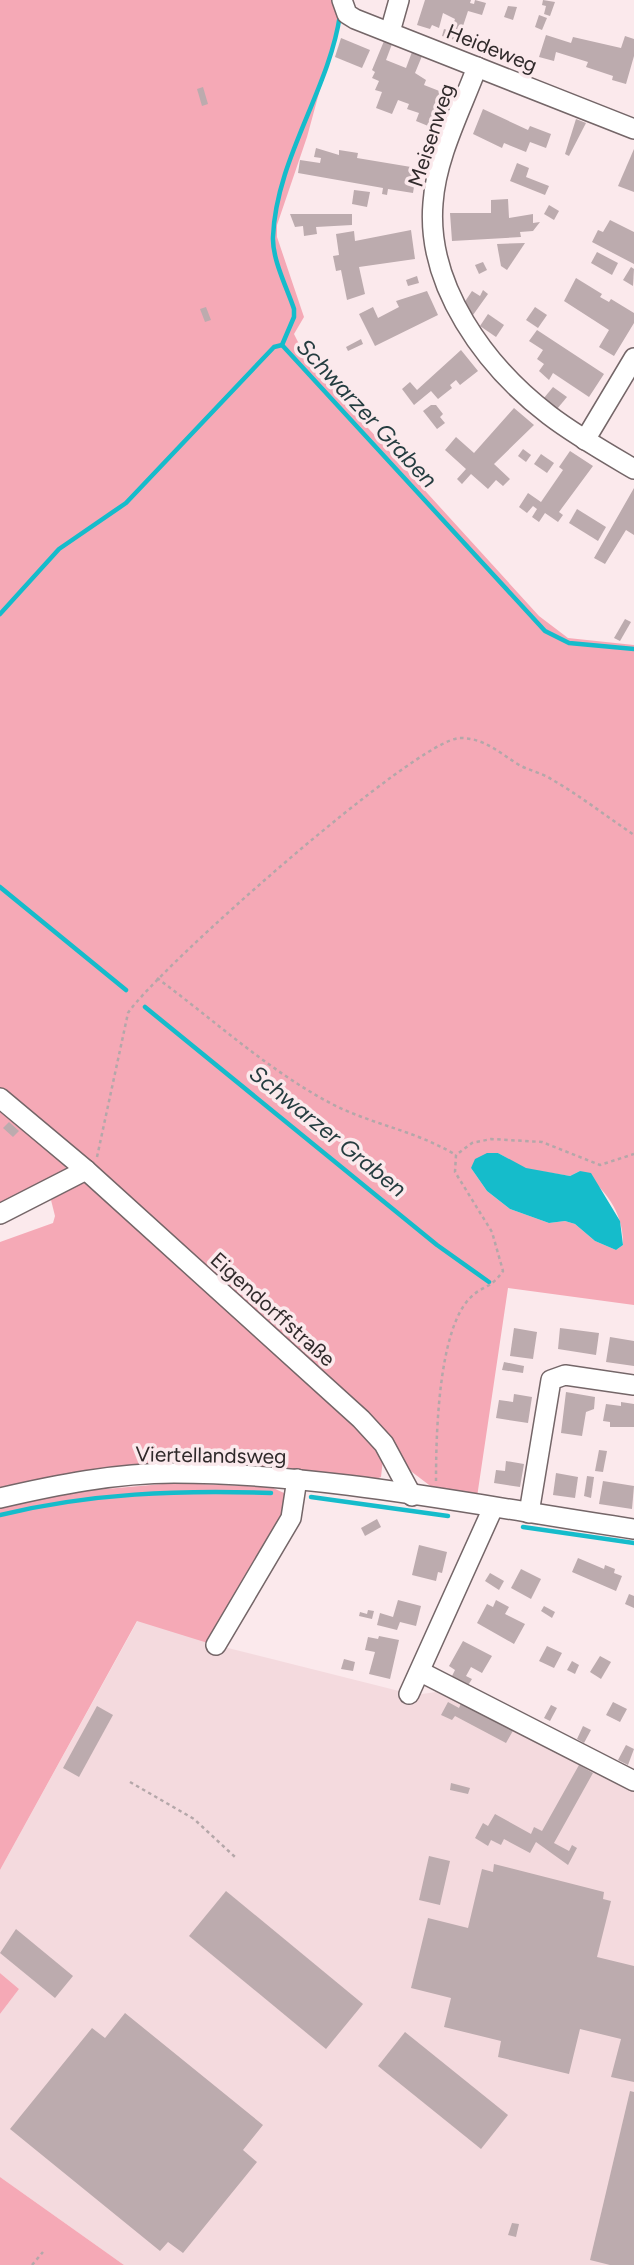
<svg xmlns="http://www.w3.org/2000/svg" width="634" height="2265" font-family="Figtree,sans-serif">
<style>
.built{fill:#f4dade}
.green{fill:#f5a9b6;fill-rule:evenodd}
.water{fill:#15bccb}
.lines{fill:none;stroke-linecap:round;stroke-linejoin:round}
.stream{stroke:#15bccb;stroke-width:4.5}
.building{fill:#bcabae}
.minor-casing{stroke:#746668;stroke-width:22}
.path{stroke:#b4a7a9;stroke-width:2.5;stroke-dasharray:3.5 3.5;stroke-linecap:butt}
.minor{stroke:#fff;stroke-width:19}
.labels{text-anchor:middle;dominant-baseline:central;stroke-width:7;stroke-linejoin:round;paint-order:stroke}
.street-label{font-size:21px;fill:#302a2b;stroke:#fbe9ec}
.water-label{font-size:23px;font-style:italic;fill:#253d40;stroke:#fbe9ec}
</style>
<rect width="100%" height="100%" fill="#fbe9ec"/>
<!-- built -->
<polygon class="built" points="138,1620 224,1647 415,1695 443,1691 634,1788 634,2265 124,2265 0,2177 0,2014 19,1989 0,1973 0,1870"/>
<!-- green -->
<g class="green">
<path d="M0,0H337L340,16L307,137L277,225V237L304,317L294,334L308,362L539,616L568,638L634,645V1305L508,1288L477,1497L437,1491L412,1472L0,1090ZM498,1153L526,1169L570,1176L580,1171C605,1188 624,1213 623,1245L616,1250L595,1241L575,1224L565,1221L549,1223L510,1209L487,1191L471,1168Z"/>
<polygon points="0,1109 65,1164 67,1174 0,1210"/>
<polygon points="87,1183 364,1435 383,1459 381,1477 374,1480 70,1474 0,1488 0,1242 53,1223 55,1216 51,1200 75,1184"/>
<polygon points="174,1483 271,1487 284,1493 284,1515 211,1644 137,1621 0,1870 0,1507 72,1492"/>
<polygon points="0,1973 19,1989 0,2014"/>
<polygon points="0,2177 124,2265 0,2265"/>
</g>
<!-- water -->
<polygon class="water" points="487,1153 498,1153 526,1168 570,1176 580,1171 591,1173 620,1221 623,1245 616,1250 595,1241 575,1224 565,1221 549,1223 510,1209 487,1191 471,1168 475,1159"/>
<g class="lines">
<!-- stream -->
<g class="stream">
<path d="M282,345L294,317V309C287,288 272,259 273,237C276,159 329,90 340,15"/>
<polyline points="0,614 59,549 126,503 274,347 282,345 545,631 569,643 634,649"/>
<polyline points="0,887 126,990"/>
<polyline points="145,1007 437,1245 489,1282"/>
<polyline points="311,1497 448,1516"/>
<path d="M0,1515C91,1493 178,1490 271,1493"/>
<polyline points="523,1527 634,1543"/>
</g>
</g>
<!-- building -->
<g class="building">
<polygon points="425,0 471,0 470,3 474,4 475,0 486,3 482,15 468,11 458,41 442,36 444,29 451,31 455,19 443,13 439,28 432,25 430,29 417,25"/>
<polygon points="543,0 555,2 550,16 544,14 546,6 542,5"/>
<polygon points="508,6 517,7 513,20 504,17"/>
<polygon points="539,15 547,18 542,30 535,27"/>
<polygon points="546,35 571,43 573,37 621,48 625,36 634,39 634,56 626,84 612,80 613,76 586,67 588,62 556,52 554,61 539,57"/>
<polygon points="341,38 370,50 362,68 335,57"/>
<polygon points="384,41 392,44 386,60 406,68 412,52 422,56 415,73 426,80 424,85 447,94 433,128 416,121 419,113 407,109 409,104 398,100 392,114 376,108 382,92 375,90 379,81 372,78 375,72 372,70"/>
<polygon points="203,87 208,104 202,106 197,89"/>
<polygon points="483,109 528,130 530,126 551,134 546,148 530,142 526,152 504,143 502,148 473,134"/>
<polygon points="576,119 586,123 569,156 565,154"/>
<polygon points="316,148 339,155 339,150 358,153 357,158 417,168 413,193 388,189 387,195 382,194 383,188 298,173 300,160 320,163 321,158 314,157"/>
<polygon points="634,149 634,192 618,186"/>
<polygon points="517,163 529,168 526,177 549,186 545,195 510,181"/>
<polygon points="354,190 370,192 367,207 352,204"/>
<polygon points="508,199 509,218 533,214 533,223 540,222 533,231 520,232 521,237 452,241 450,213 491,213 491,200"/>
<polygon points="549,205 559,211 554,220 544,214"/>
<polygon points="290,214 352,214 352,225 316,227 317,234 304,236 303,226 295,227"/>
<polygon points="610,220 634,232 634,264 592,242 598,230 603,232"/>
<polygon points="411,230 415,259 359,267 365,294 347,300 341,270 336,271 333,256 339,255 336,234 354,231 355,241"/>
<polygon points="525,243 507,270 501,266 497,244"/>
<polygon points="597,252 618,263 612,275 591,263"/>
<polygon points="483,262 487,270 479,274 475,265"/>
<polygon points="631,267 634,269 633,286 623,280"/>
<polygon points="417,276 419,283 408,286 406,280"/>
<polygon points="576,278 602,294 600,297 609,302 611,299 634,313 634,323 614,356 599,347 609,330 564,301"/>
<polygon points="483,290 488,294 473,315 464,303 472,291 480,296"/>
<polygon points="427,291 438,315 375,346 359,314 373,307 378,318 399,307 396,301"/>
<polygon points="206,307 211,320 205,322 200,309"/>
<polygon points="535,307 547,315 538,328 526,320"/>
<polygon points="488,314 504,325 496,337 480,326"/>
<polygon points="537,330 604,374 589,397 553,373 549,380 539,371 544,364 537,359 543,350 529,341"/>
<polygon points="361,339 363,344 348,351 346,347"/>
<polygon points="461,350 478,371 460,385 456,380 450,385 452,388 438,399 431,391 414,405 402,389 410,382 417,390"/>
<polygon points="553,387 567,397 557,409 544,398"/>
<polygon points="431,405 436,405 443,414 440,417 445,423 437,429 423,411"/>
<polygon points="514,408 534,425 494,464 510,479 503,486 496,480 488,489 471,474 462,484 457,479 466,469 445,450 456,437 474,453"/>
<polygon points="523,449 531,455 526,462 518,456"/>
<polygon points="570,451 593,466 559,512 563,515 558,522 545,513 539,522 532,517 537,509 533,506 527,513 519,507 528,493 541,502 563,470 559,467"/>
<polygon points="541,454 554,463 547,473 534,464"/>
<polygon points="634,488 634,535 626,530 605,564 594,558"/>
<polygon points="577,509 606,527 598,541 569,523"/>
<polygon points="625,619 631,622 620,641 614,638"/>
<polygon points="9,1122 19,1131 13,1137 3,1128"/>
<polygon points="514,1328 537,1332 533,1359 510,1356"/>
<polygon points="560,1328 599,1333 596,1355 558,1349"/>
<polygon points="610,1337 634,1341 634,1366 606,1362"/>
<polygon points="504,1362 524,1366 523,1373 502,1370"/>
<polygon points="566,1392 595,1397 594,1409 586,1412 582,1436 561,1433"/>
<polygon points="514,1394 532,1397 528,1423 496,1418 499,1400 513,1402"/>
<polygon points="621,1402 634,1404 634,1427 610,1427 610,1422 603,1421 606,1404 621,1406"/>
<polygon points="599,1450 607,1451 603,1472 595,1471"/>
<polygon points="506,1461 524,1464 520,1487 494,1483 496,1470 505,1471"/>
<polygon points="556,1473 578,1477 575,1498 553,1495"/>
<polygon points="587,1476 594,1477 591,1498 584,1496"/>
<polygon points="603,1481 634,1486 632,1509 599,1504"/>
<polygon points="377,1519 381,1527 365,1536 361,1528"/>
<polygon points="419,1545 447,1552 442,1573 438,1572 436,1581 412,1575"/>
<polygon points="578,1558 604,1569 605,1565 615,1569 614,1573 622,1576 616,1591 572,1572"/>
<polygon points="521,1569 541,1579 531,1599 511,1588"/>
<polygon points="490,1573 504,1581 499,1590 485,1581"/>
<polygon points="629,1594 634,1596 634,1608 625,1604"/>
<polygon points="398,1600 421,1606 416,1626 400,1622 397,1630 377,1625 380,1613 393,1617"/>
<polygon points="496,1600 509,1607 505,1614 525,1624 514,1644 477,1623 487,1604 493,1607"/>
<polygon points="544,1606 555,1612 552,1618 541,1611"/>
<polygon points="368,1610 374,1611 372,1619 359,1616 360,1612 367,1614"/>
<polygon points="379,1636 399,1640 390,1679 369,1674 375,1652 365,1650 368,1637 378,1639"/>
<polygon points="463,1641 492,1656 482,1673 471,1667 466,1676 472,1679 467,1687 451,1678 455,1670 449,1666"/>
<polygon points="547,1646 562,1653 554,1668 539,1661"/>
<polygon points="600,1656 611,1662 601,1679 590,1672"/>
<polygon points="344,1659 355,1662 353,1671 341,1669"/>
<polygon points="572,1661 579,1665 575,1674 567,1670"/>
<polygon points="462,1701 514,1729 506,1743 455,1716 452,1720 441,1715 448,1702 459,1708"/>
<polygon points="613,1702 627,1709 620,1722 606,1715"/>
<polygon points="551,1705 557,1708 550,1721 544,1718"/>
<polygon points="97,1706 113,1715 79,1777 63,1768"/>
<polygon points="583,1726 591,1730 584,1743 577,1739"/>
<polygon points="626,1745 634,1749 628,1765 618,1760"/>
<polygon points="579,1765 593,1773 554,1843 569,1851 572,1845 577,1848 568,1865 536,1842 530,1853 504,1839 501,1845 491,1840 488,1846 475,1838 483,1823 488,1826 495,1814 531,1834 534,1827 542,1831"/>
<polygon points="451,1783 470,1788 468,1794 450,1790"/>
<polygon points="429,1856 450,1861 440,1905 419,1900"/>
<polygon points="494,1864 604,1892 603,1899 611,1901 597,1957 634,1966 634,2082 611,2077 621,2039 580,2029 569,2074 498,2057 501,2041 444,2027 451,1998 411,1988 428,1918 468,1928 482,1869 493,1872"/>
<polygon points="226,1891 363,2004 326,2049 189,1936"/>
<polygon points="16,1929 73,1976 55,1998 0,1953"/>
<polygon points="125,2013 263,2125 243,2150 257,2162 183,2253 168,2242 160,2251 10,2129 92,2028 105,2038"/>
<polygon points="405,2032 508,2115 481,2149 378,2066"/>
<polygon points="630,2091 634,2092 634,2265 610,2265 590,2260"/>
<polygon points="512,2223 519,2224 516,2237 508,2235"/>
</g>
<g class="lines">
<defs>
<g id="minor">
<polyline points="342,0 347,14 355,19 634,129"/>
<polyline points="390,32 399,0"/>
<path d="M477,67C461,110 436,157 433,203C426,286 486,367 549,415C575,435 605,452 634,469"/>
<polyline points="585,440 634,358"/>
<polyline points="0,1098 86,1170 361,1419 384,1444 412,1496"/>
<polyline points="0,1214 86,1170"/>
<path d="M0,1498C56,1485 116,1473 174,1473C324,1473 485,1507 634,1529"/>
<polyline points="529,1513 551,1380 565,1375 634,1385"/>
<polyline points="216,1645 291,1518 297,1479"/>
<polyline points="421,1672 634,1781"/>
<polyline points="409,1694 493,1508"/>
</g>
</defs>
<!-- minor casing -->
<use href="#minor" class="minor-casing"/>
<!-- path -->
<g class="path">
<path d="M157,978C214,1020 269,1071 332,1104C373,1125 414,1130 456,1155"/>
<path d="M97,1157L128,1013C158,968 417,739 460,738C486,738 500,754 521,766C531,771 542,773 551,779C579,795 606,816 634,835"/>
<path d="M436,1481C436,1437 438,1330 470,1298C481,1286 491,1289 503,1271L492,1232L455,1172L456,1155L472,1143L491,1139L542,1142L600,1165L634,1154"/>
<polyline points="130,1782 194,1819 235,1857"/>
<polyline points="32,2265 43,2252"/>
</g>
<!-- minor -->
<use href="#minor" class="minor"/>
</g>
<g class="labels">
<!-- street labels -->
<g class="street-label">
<text transform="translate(492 48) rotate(22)">Heideweg</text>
<text transform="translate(431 135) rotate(-72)">Meisenweg</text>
<text transform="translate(273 1309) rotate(42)">Eigendorffstraße</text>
<text transform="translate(211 1455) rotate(1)">Viertellandsweg</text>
</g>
<!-- water labels -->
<g class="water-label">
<text transform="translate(367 413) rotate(47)">Schwarzer Graben</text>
<text transform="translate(328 1131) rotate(39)">Schwarzer Graben</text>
</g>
</g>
</svg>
